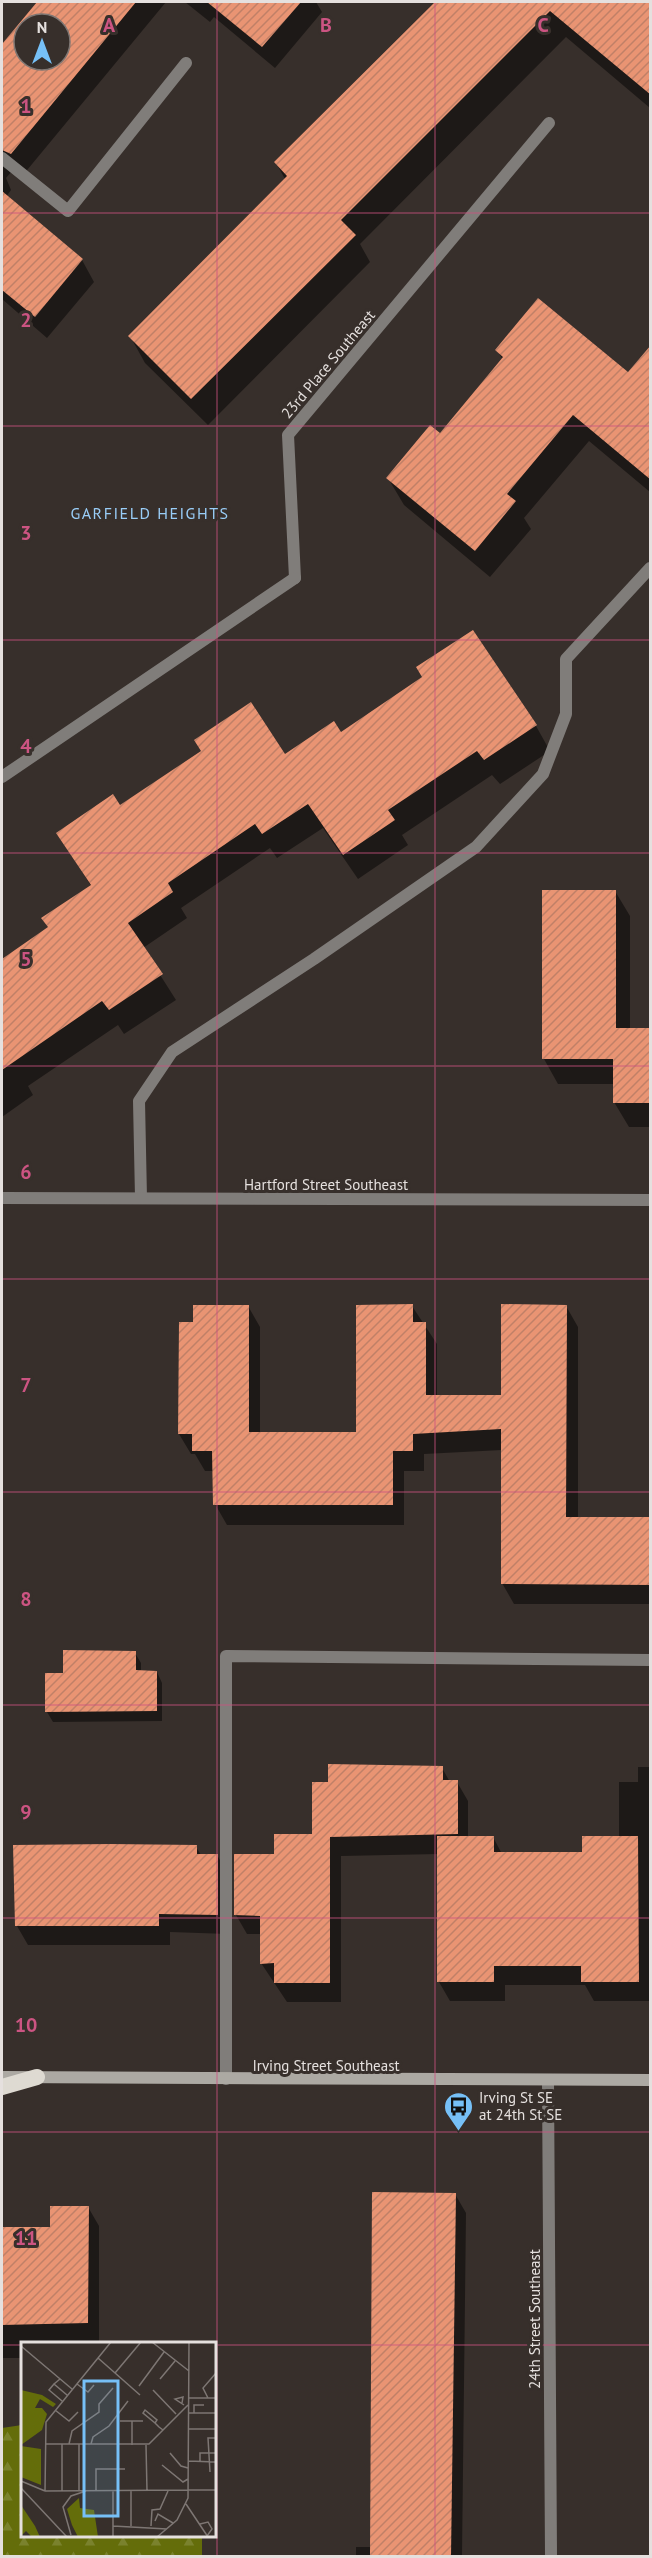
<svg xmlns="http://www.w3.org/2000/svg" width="652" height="2558" font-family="'PT Sans',sans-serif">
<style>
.forest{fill:url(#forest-firs)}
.shadow{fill:#0007;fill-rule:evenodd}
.building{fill:url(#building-hatch);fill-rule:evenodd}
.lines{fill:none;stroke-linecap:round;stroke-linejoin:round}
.service{stroke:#807d7a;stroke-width:12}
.minor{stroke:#807d7a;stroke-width:12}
.secondary{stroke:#aca9a3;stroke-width:12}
.trunk{stroke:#dedad2;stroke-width:16}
.grid{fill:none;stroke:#cc5482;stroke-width:1.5;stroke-opacity:0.55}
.labels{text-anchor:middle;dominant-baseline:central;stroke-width:6;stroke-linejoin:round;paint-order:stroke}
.street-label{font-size:15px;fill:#e5e0de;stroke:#372f2b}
.poi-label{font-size:15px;fill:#e5e0de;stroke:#372f2b;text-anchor:start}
.neighbourhood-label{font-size:16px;letter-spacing:1.5px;fill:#99cdf7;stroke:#372f2b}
.inset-road{fill:none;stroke:#7d7673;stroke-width:1.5}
.view{fill:#76c0f7;fill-opacity:0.15;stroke:#76c0f7;stroke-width:3}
.inset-edge{fill:none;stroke:#e5e0de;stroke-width:3}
.grid-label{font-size:20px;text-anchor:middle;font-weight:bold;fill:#cc5482;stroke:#372f2b;stroke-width:6;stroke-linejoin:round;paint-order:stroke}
</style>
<defs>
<pattern id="forest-firs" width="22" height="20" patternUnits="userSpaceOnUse" patternTransform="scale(1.5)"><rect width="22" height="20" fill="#646d0a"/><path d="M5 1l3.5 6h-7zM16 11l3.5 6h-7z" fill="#7a822d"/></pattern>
<pattern id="building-hatch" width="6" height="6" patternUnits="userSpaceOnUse" patternTransform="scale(1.5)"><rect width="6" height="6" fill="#e99473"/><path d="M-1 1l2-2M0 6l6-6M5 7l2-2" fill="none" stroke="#c08067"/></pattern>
</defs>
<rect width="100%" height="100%" fill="#372f2b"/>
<!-- forest -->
<polygon class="forest" points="22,2425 22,2536 202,2536 202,2556 2,2556 2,2428"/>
<!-- shadow -->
<g class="shadow">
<path d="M39,2H166L23,175L12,171L6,178L11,190L6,197L82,260L94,282L47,338L2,299V47ZM24,24H60V60H24Z"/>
<polygon points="185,2 316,2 322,12 275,68 214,17 210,22"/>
<polygon points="437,2 650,2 650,108 566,37 360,244 370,262 208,425 145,363 130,336 285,179 276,163"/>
<polygon points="650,347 650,492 589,441 524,518 531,529 490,577 404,505 388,478 441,435 503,360 497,350 628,374"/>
<polygon points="536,726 550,751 500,784 492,775 402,835 408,845 358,879 323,828 277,858 270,848 181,908 187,918 143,948 176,1000 124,1034 118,1025 28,1086 33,1095 2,1117 2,960 49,929 91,886 58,833 120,807 284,756 341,734"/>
<polygon points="615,891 630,916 630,1029 650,1029 650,1127 629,1127 614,1102 614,1084 558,1084 544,1059"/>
<polygon points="248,1306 260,1327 260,1434 357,1434 412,1306 437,1344 437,1397 502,1397 566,1306 578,1327 578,1519 650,1519 650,1604 514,1604 502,1583 502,1450 424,1454 424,1471 404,1471 404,1525 227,1525 215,1504 214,1471 205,1471 195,1454 191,1454 179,1434 194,1324"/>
<polygon points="135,1653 141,1663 141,1672 157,1672 162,1683 162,1721 53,1722 47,1712 64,1675"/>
<polygon points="638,1767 650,1767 649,2001 594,2001 585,1985 505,1985 505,2001 450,2001 439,1982 439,1854 341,1856 341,2002 287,2002 261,1963 261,1934 247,1934 236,1915 276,1855 313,1836 330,1784 442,1768 450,1782 457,1782 468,1801 468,1837 493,1837 502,1854 583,1854 619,1837 619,1782 638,1782"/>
<polygon points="196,1847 201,1855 217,1855 228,1874 228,1934 170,1932 170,1945 28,1945 17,1926"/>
<polygon points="455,2194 466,2213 462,2556 356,2556 356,2547 371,2547"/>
<polygon points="88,2207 99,2226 99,2342 22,2344 22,2358 2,2358 2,2229 52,2229"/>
</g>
<!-- building -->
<g class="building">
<path d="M37,2H136L11,154L2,150V44ZM24,24H60V60H24Z"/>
<polygon points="207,2 301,2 262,47"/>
<polygon points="435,2 651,2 651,95 550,11 341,220 356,235 191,399 128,336 287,176 274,162"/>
<polygon points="2,191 83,259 35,317 2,290"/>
<polygon points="538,298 628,372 651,345 651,480 573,415 507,494 516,501 475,551 386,478 430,425 440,433 503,357 495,350"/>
<polygon points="473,630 537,725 484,760 477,751 388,810 395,820 343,855 308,804 262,834 255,824 168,883 173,892 128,923 163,974 109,1010 102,1001 2,1070 2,959 48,927 41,918 91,885 56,833 113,794 120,805 201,751 194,740 251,702 285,754 334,721 341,732 422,677 416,667"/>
<polygon points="542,890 616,890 616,1028 651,1028 651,1103 613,1103 613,1059 542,1059"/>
<polygon points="413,1304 413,1322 426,1322 426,1395 501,1395 501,1304 567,1305 566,1517 651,1517 651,1585 501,1584 501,1429 413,1434 413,1451 393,1451 393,1505 213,1505 212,1451 192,1451 192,1434 178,1434 179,1322 193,1322 193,1305 249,1305 249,1432 356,1432 356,1305"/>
<polygon points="63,1650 136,1651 136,1670 157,1671 157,1711 45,1712 45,1673 63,1673"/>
<polygon points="328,1764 443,1766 443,1780 458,1780 458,1834 330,1837 330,1983 274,1983 274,1963 260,1964 260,1916 234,1915 234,1854 274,1854 274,1834 312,1834 312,1782 328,1782"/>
<polygon points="437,1836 494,1836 494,1852 582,1852 582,1836 638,1836 639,1982 581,1982 581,1966 494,1966 494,1982 437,1982"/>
<polygon points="110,1844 197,1845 197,1854 218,1854 218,1915 159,1914 159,1926 15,1926 13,1845"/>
<polygon points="372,2192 456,2193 451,2556 370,2556"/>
<polygon points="50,2206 89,2206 88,2323 2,2325 2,2227 50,2227"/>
</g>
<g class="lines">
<!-- service -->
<g class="service">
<polyline points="2,158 68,211 186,63"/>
<polyline points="295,578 288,435 549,123"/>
<polyline points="141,1198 139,1101 172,1052 314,959 476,847 543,774 566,714 566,659 650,568"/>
<polyline points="226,2079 226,1656 650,1660"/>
</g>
<!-- minor -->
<g class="minor">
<polyline points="2,777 295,578"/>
<polyline points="2,1198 650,1200"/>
<polyline points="548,2081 551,2556"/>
</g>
<!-- secondary -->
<polyline class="secondary" points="2,2077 650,2080"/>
<!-- trunk -->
<polyline class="trunk" points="2,2087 37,2077"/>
</g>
<!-- grid -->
<path class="grid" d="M217,2V2556M435,2V2556M2,213H650M2,426H650M2,640H650M2,853H650M2,1066H650M2,1279H650M2,1492H650M2,1705H650M2,1918H650M2,2132H650M2,2345H22M214,2345H650"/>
<!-- icons -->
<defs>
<symbol id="bus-pin" viewBox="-11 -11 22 30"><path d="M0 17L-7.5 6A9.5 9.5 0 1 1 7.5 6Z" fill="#76c0f7" stroke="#372f2b"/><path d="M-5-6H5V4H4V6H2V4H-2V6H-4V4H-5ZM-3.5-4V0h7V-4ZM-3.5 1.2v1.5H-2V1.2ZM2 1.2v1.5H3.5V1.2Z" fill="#111"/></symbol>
</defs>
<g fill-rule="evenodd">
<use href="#bus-pin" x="442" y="2090" width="33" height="45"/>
</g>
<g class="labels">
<!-- street labels -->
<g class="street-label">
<text transform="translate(328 364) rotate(-50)">23rd Place Southeast</text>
<text x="326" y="1184">Hartford Street Southeast</text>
<text x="326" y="2065">Irving Street Southeast</text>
<text transform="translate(534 2319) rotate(-90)">24th Street Southeast</text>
</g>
<!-- poi labels -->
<g class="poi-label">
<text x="479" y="2097">Irving St SE<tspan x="479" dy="17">at 24th St SE</tspan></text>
</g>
<!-- neighbourhood labels -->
<g class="neighbourhood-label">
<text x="150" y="513">GARFIELD HEIGHTS</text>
</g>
</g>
<!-- overview -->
<g transform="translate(21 2342)">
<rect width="195" height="195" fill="#372f2b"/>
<path d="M0,48L21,53L35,62L32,65L19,57L14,66H21L26,72L21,88L0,103ZM0,104L20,107V143L0,135ZM58,156L59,166L73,168L77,195H57L51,183L46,167ZM0,163L14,184L19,195H11L5,189L0,194Z" fill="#646d0a"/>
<path class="inset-road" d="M131,0L168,29M0,4L51,47M77,16L119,53M94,31L120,0M39,37L33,42L46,53M139,37L154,19M33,42L28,48L41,59M56,42L67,50L73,43M118,44L143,10M132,48L155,72M168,56H195M187,56L182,46L195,31M161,61L162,55L154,57L163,63M34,68L48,79L57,70M168,71H195M173,71V63H183M99,79H122M111,79V103M134,81L136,78L124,68L122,71L134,81L138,85L142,88M167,87H195M24,102H128L167,63M48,102L51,89L78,70V62L92,46M70,102L72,95L88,84L107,59M125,103L126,149M149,111L160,124L167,126M167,119L195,120M179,120V111H195M141,123L162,140L167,137M189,130L187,96H195M0,139L24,149M0,146L46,195M75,148V127H104M167,148H195M24,149L25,80L90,0M24,149L167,148M41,149V102M58,149V102M92,149V195M165,162L187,195M134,179L137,172L152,181M179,182L187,180L191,187L186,194M92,184L146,187M110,184V149M130,184L131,168L139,167L147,149M50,193L42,165L50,154L65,149M136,195L156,178L167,156L168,0"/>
<path class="view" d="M63,39H97V174H63Z"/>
<rect width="195" height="195" class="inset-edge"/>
</g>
<g class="grid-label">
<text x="109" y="32">A</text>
<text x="326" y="32">B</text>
<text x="543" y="32">C</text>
<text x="26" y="113">1</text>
<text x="26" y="327">2</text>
<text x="26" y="540">3</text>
<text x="26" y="753">4</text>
<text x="26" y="966">5</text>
<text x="26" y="1179">6</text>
<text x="26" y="1392">7</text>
<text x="26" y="1606">8</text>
<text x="26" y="1819">9</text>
<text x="26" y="2032">10</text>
<text x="26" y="2245">11</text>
</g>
<!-- border -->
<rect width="652" height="2558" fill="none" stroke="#e5e0de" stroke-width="6"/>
<!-- north arrow -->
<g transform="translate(42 42)"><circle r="28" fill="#372f2b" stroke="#7d7673" stroke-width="1.5"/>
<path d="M0-4.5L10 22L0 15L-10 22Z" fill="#76c0f7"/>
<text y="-9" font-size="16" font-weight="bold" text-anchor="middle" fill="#e5e0de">N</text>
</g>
</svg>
